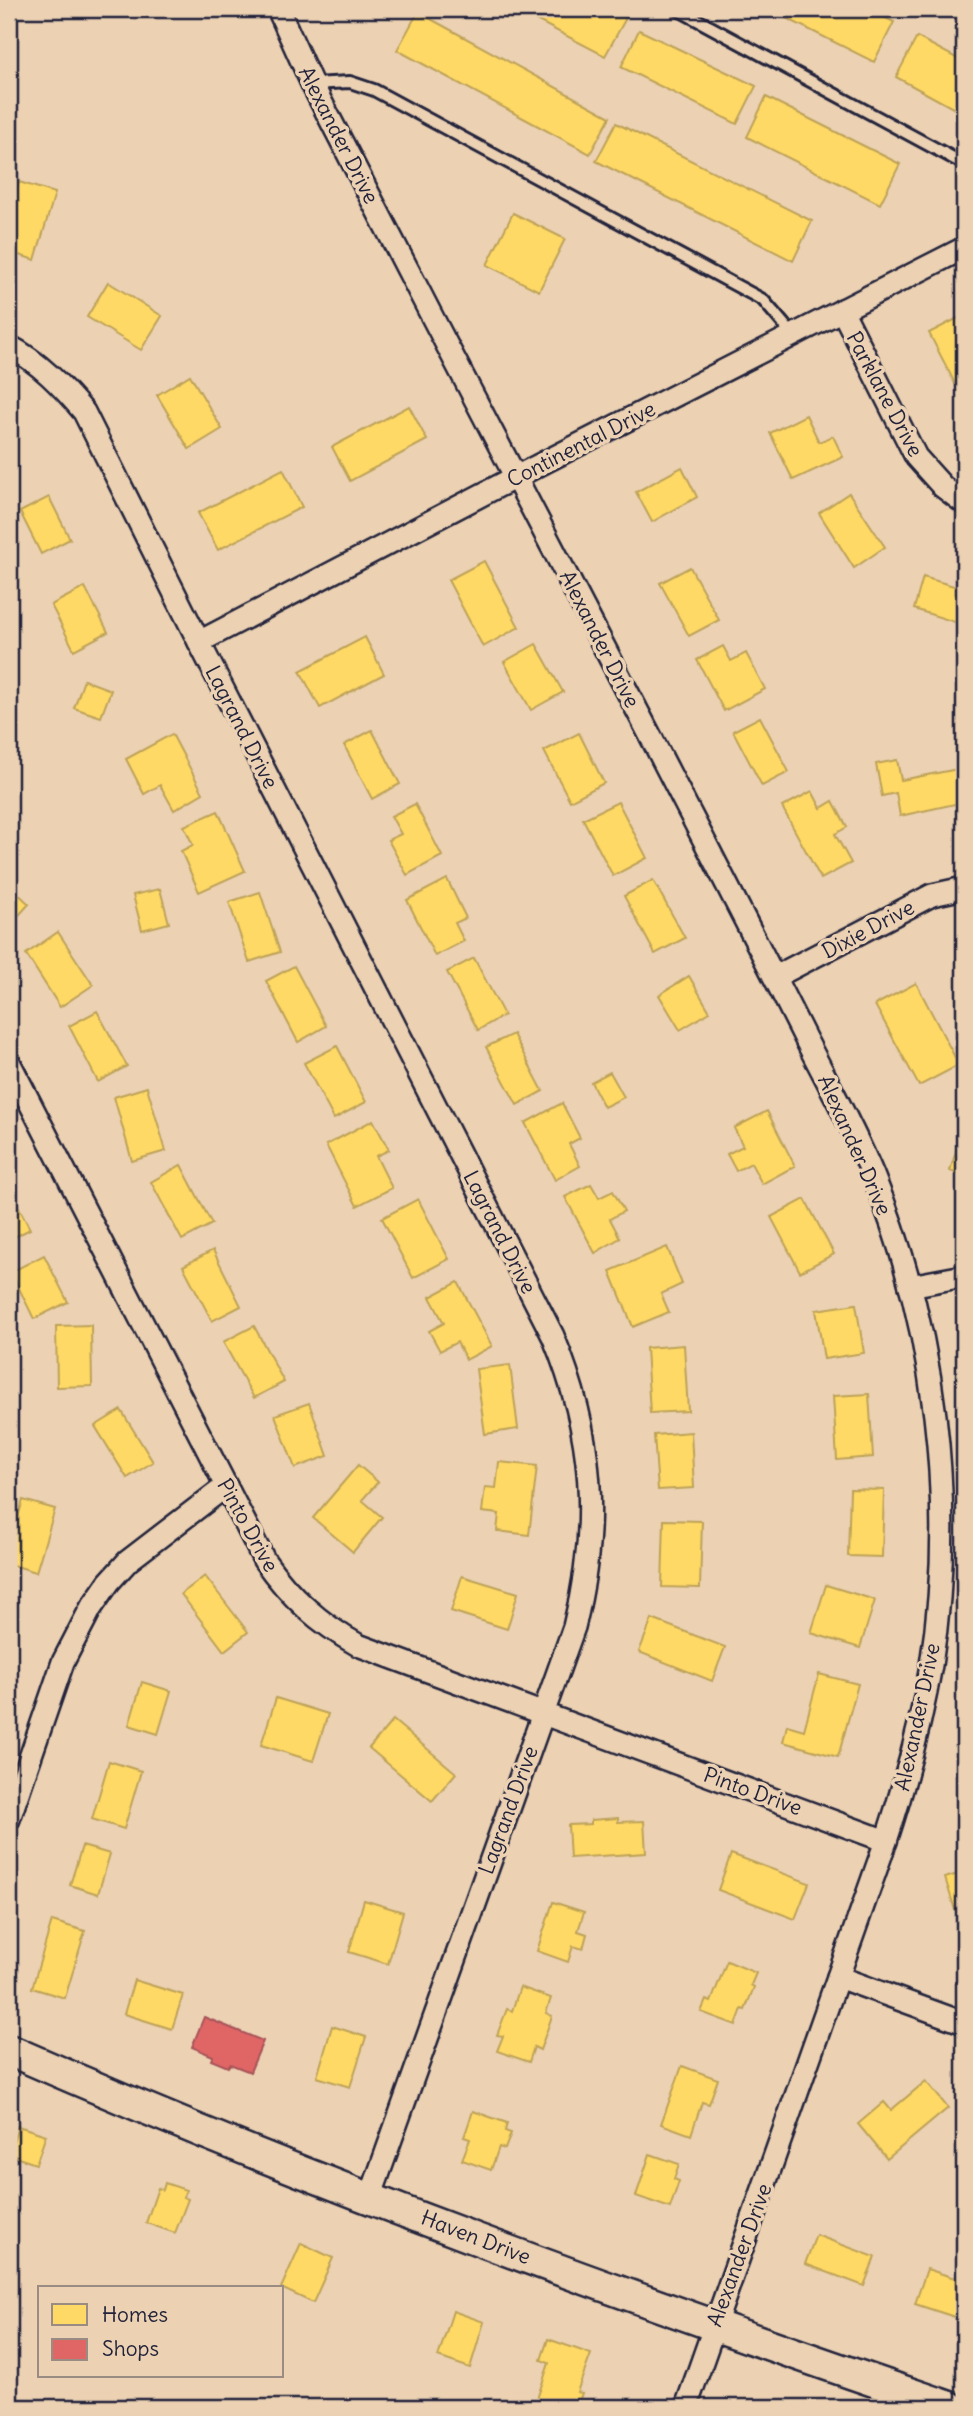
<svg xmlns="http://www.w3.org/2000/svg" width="973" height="2416" font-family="Delius,sans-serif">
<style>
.homes{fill:#ffd966;stroke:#bda259;stroke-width:2}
.shops{fill:#e06666;stroke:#a75259;stroke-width:2}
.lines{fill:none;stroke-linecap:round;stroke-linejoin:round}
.lane-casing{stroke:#22223b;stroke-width:16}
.street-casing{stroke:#22223b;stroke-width:26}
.secondary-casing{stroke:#22223b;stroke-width:35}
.lane{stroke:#ecd2b3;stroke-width:10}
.street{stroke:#ecd2b3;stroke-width:21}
.secondary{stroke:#ecd2b3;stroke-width:30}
.labels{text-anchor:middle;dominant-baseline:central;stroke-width:7;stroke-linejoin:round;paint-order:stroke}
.street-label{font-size:21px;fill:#22223b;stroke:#ecd2b3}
</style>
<rect width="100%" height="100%" fill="#ecd2b3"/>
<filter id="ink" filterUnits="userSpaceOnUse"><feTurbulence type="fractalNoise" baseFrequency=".0143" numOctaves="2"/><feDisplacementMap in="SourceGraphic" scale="14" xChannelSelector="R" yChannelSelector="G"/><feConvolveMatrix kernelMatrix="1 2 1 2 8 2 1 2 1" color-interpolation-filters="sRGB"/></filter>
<g filter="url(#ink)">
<!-- homes -->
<g class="homes">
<polygon points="515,9 607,9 626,18 605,56"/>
<polygon points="776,9 867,9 894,22 874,62 774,12"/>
<polygon points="418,12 610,117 590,154 397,50"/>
<polygon points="639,30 756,86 737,124 621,67"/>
<polygon points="917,37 964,62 964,114 896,77"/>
<polygon points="766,97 900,164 880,204 747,137"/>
<polygon points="616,123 812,221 793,261 596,161"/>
<polygon points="19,182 55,193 35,260 9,252 9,216"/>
<polygon points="513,213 565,239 539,291 487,265"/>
<polygon points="108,282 162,316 141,350 87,317"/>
<polygon points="962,316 964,321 964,401 929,333"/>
<polygon points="190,375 222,429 189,449 157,395"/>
<polygon points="409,406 427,440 350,481 332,447"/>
<polygon points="806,415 819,442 833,436 843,457 793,480 770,433"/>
<polygon points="682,467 697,497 652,522 636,492"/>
<polygon points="283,469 302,507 218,550 198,513"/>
<polygon points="849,493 885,547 854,568 819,513"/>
<polygon points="49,497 70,539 41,554 20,512"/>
<polygon points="484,561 519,627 483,647 448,580"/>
<polygon points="690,567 719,620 689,636 660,583"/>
<polygon points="923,577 964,589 964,625 914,609"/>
<polygon points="85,587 108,632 74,650 51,605"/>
<polygon points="365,637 384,674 320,708 300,671"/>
<polygon points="536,644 563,692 531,710 504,662"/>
<polygon points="723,646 731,661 746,653 765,689 724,711 697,660"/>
<polygon points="84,680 111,690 101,717 74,708"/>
<polygon points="760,717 789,772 762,786 733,731"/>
<polygon points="372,730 400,784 372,799 344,745"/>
<polygon points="579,733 604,783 570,801 544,751"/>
<polygon points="172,734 203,793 174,810 160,785 144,794 126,759"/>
<polygon points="897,760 901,780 958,769 964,802 900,816 896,793 882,796 876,764"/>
<polygon points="812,791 821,808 833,801 847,827 835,834 851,863 821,879 782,807"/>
<polygon points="618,802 647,858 613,876 583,819"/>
<polygon points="415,804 442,856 407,875 388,840 401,834 391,816"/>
<polygon points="218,811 245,871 199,892 181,851 193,845 184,826"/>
<polygon points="447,879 466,918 455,923 464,941 435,956 407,900"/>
<polygon points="653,880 685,938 655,954 624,896"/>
<polygon points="9,885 29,904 10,925 9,924"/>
<polygon points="160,889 169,923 142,930 133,895"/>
<polygon points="260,892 280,952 249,962 229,902"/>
<polygon points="58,932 93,985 60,1007 26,954"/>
<polygon points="474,958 504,1015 478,1030 447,972"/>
<polygon points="294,966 326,1026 298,1042 266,981"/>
<polygon points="689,976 710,1012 680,1030 659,995"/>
<polygon points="916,983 959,1065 919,1086 875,1005"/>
<polygon points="97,1011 127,1066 98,1082 69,1026"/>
<polygon points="513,1034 543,1091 517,1105 486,1047"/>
<polygon points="337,1046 366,1102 334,1119 304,1063"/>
<polygon points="610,1072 624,1097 604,1107 591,1082"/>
<polygon points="147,1087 166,1151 132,1161 114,1097"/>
<polygon points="562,1103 580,1138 569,1144 580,1166 555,1180 525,1123"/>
<polygon points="767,1111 795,1166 762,1184 751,1163 736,1171 727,1154 743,1146 734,1128"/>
<polygon points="373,1120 389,1150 376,1156 392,1188 357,1206 326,1145"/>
<polygon points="960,1138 964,1139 964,1176 950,1171"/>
<polygon points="181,1165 212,1224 182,1240 151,1182"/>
<polygon points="591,1184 599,1198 613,1191 624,1211 610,1219 620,1238 595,1253 565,1197"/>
<polygon points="9,1188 30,1229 9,1240"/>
<polygon points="418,1199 449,1259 413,1278 382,1218"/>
<polygon points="805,1199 834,1254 800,1272 771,1217"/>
<polygon points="667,1247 682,1284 661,1294 669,1312 633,1327 610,1271"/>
<polygon points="213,1250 241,1306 212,1321 183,1266"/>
<polygon points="44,1255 68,1302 34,1319 11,1272"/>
<polygon points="458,1282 492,1346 466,1360 457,1342 440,1351 429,1331 444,1323 430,1297"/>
<polygon points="856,1304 864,1353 824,1359 816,1310"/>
<polygon points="91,1325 92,1386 57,1387 56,1326"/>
<polygon points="254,1326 284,1382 254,1398 223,1342"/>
<polygon points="684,1345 688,1411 650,1413 646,1348"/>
<polygon points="510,1365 518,1429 485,1434 476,1369"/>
<polygon points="869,1394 873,1457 837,1460 833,1396"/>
<polygon points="309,1403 328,1456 295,1468 275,1415"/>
<polygon points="121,1410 153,1462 127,1478 95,1426"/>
<polygon points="691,1432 694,1488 658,1490 654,1435"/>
<polygon points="499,1462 537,1466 529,1535 497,1531 499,1514 482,1512 485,1487 496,1488"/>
<polygon points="358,1465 378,1482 362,1500 382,1517 353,1552 313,1518"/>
<polygon points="850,1489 884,1490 882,1557 848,1556"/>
<polygon points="23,1500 55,1509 36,1572 9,1564 9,1548"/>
<polygon points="664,1520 702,1521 700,1588 662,1587"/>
<polygon points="205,1576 248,1632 224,1651 181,1594"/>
<polygon points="462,1576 518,1593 507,1629 451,1611"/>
<polygon points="826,1585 875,1600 860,1648 811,1633"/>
<polygon points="652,1619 725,1647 712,1681 639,1652"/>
<polygon points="819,1674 858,1684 838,1757 783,1742 787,1725 804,1730"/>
<polygon points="142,1682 171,1691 158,1734 129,1725"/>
<polygon points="276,1698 328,1714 313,1761 261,1745"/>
<polygon points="393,1720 456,1773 432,1801 369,1748"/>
<polygon points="109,1761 141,1771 124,1829 92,1819"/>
<polygon points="618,1818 618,1822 644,1821 646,1853 570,1858 568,1825 591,1824 591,1820"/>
<polygon points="82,1846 110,1854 98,1894 70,1885"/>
<polygon points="731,1854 809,1883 795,1919 718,1890"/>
<polygon points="964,1872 964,1909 955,1910 945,1878"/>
<polygon points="364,1900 403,1912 388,1964 349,1952"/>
<polygon points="553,1902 584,1912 578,1931 587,1934 583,1949 573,1946 568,1962 537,1951"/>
<polygon points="52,1921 85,1931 65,1998 32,1988"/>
<polygon points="727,1961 756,1973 751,1985 754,1987 745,2010 742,2009 736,2025 701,2012 706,2000 711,2002"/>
<polygon points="134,1980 183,1995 172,2029 124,2014"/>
<polygon points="520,1987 551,1998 546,2013 552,2016 540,2050 534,2047 529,2062 497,2051 503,2036 497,2035 507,2009 512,2011"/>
<polygon points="332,2026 366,2037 350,2087 317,2077"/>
<polygon points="682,2066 718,2079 709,2104 702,2102 691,2135 661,2124"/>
<polygon points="926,2081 948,2108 887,2159 858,2124 884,2102 891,2110"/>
<polygon points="473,2111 507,2123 505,2131 511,2133 505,2149 499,2147 491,2170 462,2160 470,2139 464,2137"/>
<polygon points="18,2126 46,2135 36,2164 9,2155"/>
<polygon points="650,2154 679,2164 674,2179 679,2181 670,2208 636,2196"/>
<polygon points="165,2183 186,2190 183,2197 188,2199 175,2233 146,2223 158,2188 163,2190"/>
<polygon points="816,2235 875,2257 864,2286 805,2264"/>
<polygon points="301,2243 333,2258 313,2303 281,2288"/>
<polygon points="927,2269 964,2281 964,2320 915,2304"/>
<polygon points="453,2311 484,2322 470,2368 438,2357"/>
<polygon points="548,2339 591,2354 577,2392 582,2393 577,2407 560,2407 537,2399 549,2363 541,2360"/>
</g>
<!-- shops -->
<polygon class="shops" points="204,2017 263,2041 250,2072 230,2064 228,2067 211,2060 213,2056 192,2047"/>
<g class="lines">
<defs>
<g id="lane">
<polyline points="677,9 964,164"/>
<polyline points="312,84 350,82 374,90 763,300 793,335"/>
</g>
<g id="street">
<path d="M278,9L312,84C424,303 539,521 652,739C703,839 755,938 805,1038C828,1083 853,1128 873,1175C935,1326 957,1503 931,1665C921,1725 905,1783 886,1841L686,2407"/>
<polyline points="842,310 916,457 943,487 964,503"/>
<path d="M9,346C39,362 62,386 84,412L199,642L553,1336C594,1434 600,1524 574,1627L370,2198"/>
<polyline points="199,642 539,465 964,248"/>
<polyline points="775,977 932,895 964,888"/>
<path d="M9,1062L264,1560C290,1597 319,1623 358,1645L886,1841"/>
<polyline points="910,1286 964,1276"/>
<polyline points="9,1819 63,1662 91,1608 109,1582 128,1561 226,1486"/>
<polyline points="838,1977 964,2023"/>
</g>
<path id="secondary" d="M9,2050C316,2185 632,2299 950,2407"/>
</defs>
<!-- lane casing -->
<use href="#lane" class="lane-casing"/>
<!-- street casing -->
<use href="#street" class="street-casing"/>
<!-- secondary casing -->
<use href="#secondary" class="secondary-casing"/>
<!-- lane -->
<use href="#lane" class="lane"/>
<!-- street -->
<use href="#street" class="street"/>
<!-- secondary -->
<use href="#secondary" class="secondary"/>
</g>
</g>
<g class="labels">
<!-- street labels -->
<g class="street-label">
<text transform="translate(339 135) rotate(63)">Alexander Drive</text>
<text transform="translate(885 394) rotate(62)">Parklane Drive</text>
<text transform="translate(581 444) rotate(-27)">Continental Drive</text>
<text transform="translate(600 639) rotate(63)">Alexander Drive</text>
<text transform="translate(242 727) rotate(63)">Lagrand Drive</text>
<text transform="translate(868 929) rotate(-28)">Dixie Drive</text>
<text transform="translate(855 1145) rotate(66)">Alexander Drive</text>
<text transform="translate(500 1232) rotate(63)">Lagrand Drive</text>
<text transform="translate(248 1525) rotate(61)">Pinto Drive</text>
<text transform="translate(917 1717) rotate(-78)">Alexander Drive</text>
<text transform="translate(753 1791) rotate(20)">Pinto Drive</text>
<text transform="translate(508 1810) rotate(-70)">Lagrand Drive</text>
<text transform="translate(476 2237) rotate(21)">Haven Drive</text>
<text transform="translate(739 2255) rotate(-70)">Alexander Drive</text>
</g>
</g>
<!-- margin -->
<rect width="973" height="2416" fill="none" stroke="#ecd2b3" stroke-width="35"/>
<rect x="18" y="18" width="938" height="2381" fill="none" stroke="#22223b" stroke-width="2.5" filter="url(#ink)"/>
<!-- legend -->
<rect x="38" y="2286" width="245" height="91" fill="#ecd2b3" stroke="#9b8c83" stroke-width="2"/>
<rect x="52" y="2304" width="35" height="21" fill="#ffd966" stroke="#9b8c83" stroke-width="2"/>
<text x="102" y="2322" font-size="21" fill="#22223b">Homes</text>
<rect x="52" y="2339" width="35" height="21" fill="#e06666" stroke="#9b8c83" stroke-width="2"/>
<text x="102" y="2356" font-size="21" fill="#22223b">Shops</text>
</svg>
